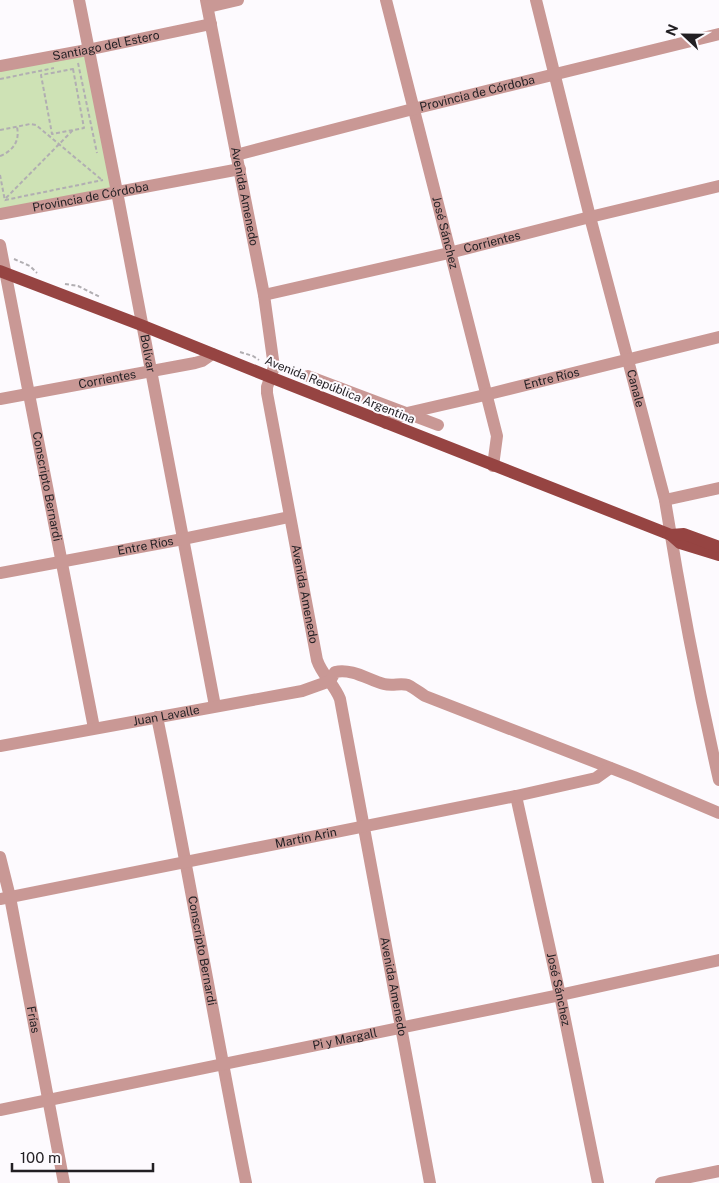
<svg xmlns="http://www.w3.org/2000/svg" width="719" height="1183" font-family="'Public Sans',sans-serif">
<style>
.green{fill:#cee2b5}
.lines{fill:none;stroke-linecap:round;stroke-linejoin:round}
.path{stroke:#b1aeb2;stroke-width:2;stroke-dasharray:4 2.5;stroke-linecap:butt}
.minor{stroke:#c99895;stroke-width:12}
.major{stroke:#964442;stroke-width:12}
.labels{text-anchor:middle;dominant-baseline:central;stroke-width:4;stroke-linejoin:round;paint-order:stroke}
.street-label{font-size:12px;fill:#221f23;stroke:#fdfafe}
</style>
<rect width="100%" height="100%" fill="#fdfafe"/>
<!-- green -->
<polygon class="green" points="85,54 111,188 0,209 0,71"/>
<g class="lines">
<!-- path -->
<g class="path">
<polyline points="78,63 97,153"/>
<polygon points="73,69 84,128 52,134 41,75"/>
<polyline points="0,79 54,68"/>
<polyline points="0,130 30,124 36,125 102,180"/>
<path d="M0,156C13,151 20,141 17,127"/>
<polyline points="0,175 5,201"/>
<polyline points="6,198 73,130"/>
<polyline points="5,200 103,180"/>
<polyline points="14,259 30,266 37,273"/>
<polyline points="65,284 78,286 100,297"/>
<polyline points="240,352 253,356 259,360"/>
</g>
<!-- minor -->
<g class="minor">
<path id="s1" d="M79,0L117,192L215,706"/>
<path id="s2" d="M206,0L264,295L274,367L267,387V393L317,660C322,675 334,684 340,699L430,1183"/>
<path id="s3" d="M386,0L497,436L493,466"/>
<path id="s4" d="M536,0L590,217L665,500C680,594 698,688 719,780"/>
<polyline points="208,7 238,0"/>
<path id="s5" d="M0,66L87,50L211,24"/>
<path id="s6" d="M236,155L413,109L719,34"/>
<path id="s7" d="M0,214L240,169"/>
<path id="s8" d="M0,245L94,728"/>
<path id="s9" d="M264,295L449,253L590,217L719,186"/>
<polyline points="308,376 438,425"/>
<path id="s10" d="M0,399L195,363L202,361L212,354"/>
<path id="s11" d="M386,423L407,413L485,395L719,337"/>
<polyline points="665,500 719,488"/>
<path id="s12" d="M0,573L183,539L289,517"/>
<path id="s13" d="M157,717C189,872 215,1028 246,1183"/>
<path id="s14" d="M0,746L302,691L330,681L335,672C352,668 369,680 384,684C392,686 401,683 408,685C414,688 419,692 425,696L634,777L719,813"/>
<path id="s15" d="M516,796L560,995L598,1183"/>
<path id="s16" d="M0,857L10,897L64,1183"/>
<path id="s17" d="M0,899L516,796L596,778L610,768"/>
<path id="s18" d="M0,1110L560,995L719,960"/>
<polyline points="661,1183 719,1171"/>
</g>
<!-- major -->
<g class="major">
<polyline points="0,271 141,325 270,377 671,535 680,543 719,555"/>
<polyline points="671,535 684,534 719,547"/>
</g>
</g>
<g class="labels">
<!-- street labels -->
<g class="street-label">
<text stroke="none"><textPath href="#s5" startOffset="108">Santiago del Estero</textPath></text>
<text stroke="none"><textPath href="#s6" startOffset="249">Provincia de Córdoba</textPath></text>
<text stroke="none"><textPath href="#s7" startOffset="92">Provincia de Córdoba</textPath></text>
<text stroke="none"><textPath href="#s2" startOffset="200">Avenida Amenedo</textPath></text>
<text stroke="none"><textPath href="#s3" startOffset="240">José Sánchez</textPath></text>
<text stroke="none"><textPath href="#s9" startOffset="234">Corrientes</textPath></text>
<text stroke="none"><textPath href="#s1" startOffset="360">Bolívar</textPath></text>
<text stroke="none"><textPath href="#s11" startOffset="172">Entre Ríos</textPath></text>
<text stroke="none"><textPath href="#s10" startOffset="109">Corrientes</textPath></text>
<text stroke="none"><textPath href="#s4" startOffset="401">Canale</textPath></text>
<text transform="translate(340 390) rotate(22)">Avenida República Argentina</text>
<text stroke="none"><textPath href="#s8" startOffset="246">Conscripto Bernardi</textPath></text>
<text stroke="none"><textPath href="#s12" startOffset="148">Entre Ríos</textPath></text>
<text stroke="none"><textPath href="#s2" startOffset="605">Avenida Amenedo</textPath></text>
<text stroke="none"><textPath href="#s14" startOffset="169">Juan Lavalle</textPath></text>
<text stroke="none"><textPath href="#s17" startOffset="312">Martín Arin</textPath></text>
<text stroke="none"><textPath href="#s13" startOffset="238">Conscripto Bernardi</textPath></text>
<text stroke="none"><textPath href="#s2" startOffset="1010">Avenida Amenedo</textPath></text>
<text stroke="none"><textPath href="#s15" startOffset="198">José Sánchez</textPath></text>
<text stroke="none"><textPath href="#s16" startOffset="166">Frías</textPath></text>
<text stroke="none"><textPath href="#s18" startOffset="352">Pi y Margall</textPath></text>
</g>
</g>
<!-- north arrow -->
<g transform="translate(684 35) rotate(292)" stroke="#fdfafe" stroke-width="4" paint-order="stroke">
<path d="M0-4L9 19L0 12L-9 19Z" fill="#221f23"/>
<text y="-8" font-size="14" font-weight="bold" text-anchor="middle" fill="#221f23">N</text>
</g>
<!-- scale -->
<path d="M12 1163v8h141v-8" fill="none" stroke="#221f23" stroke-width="2.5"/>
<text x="20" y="1163" font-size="15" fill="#221f23" stroke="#fdfafe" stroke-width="4" paint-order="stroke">100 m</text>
</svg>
